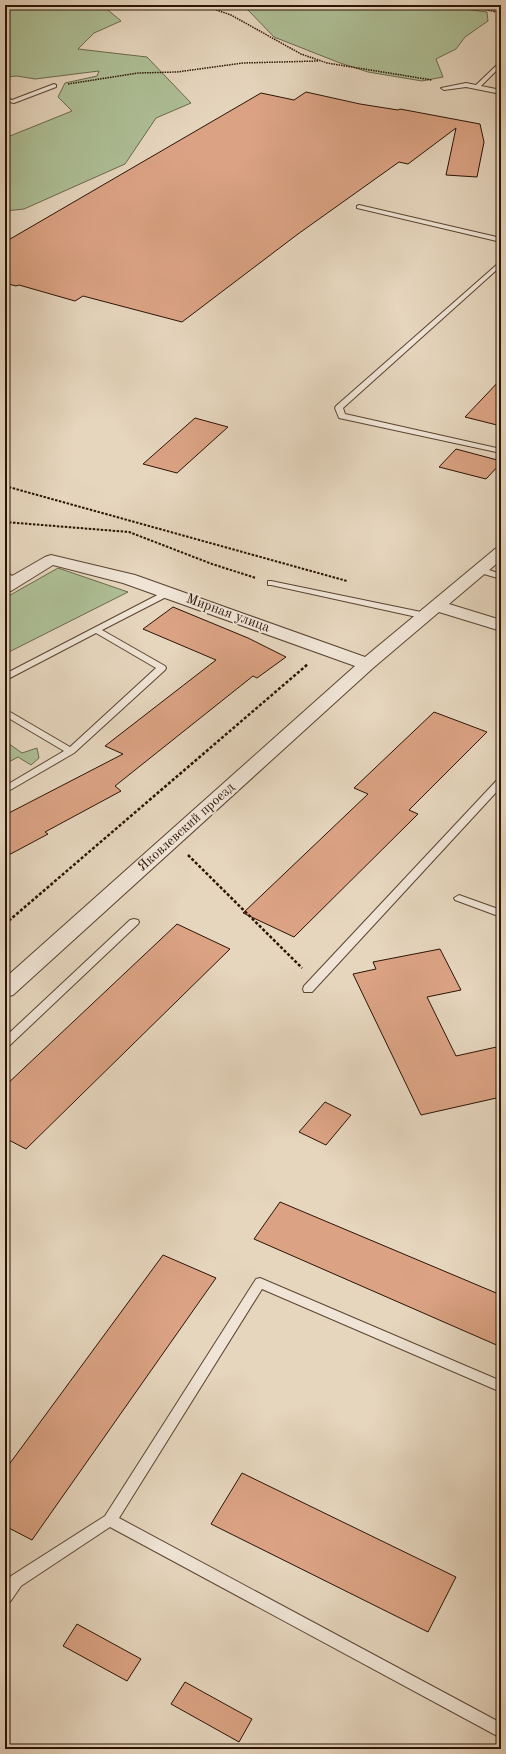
<svg xmlns="http://www.w3.org/2000/svg" width="506" height="1754" font-family="'Old Standard TT',serif">
<style>
.green{fill:#aebf96;stroke:#6c694d}
.building{fill:#dba384;stroke:#2b1304}
.lines{fill:none;stroke-linecap:round;stroke-linejoin:round}
.lane-casing{stroke:#5a4432;stroke-width:2}
.street-casing{stroke:#5a4432;stroke-width:2}
.path-far2{stroke:#2b1304;stroke-width:1.5;stroke-dasharray:1.5 1;stroke-linecap:butt}
.path-far1{stroke:#2b1304;stroke-width:2;stroke-dasharray:2.5 1.5;stroke-linecap:butt}
.path{stroke:#2b1304;stroke-width:2.5;stroke-dasharray:3 2;stroke-linecap:butt}
.lane{fill:#efe4d5;fill-rule:evenodd}
.street{fill:#efe4d5;fill-rule:evenodd}
.labels{text-anchor:middle;dominant-baseline:central;stroke-width:3.5;stroke-linejoin:round;paint-order:stroke}
.street-label{font-size:14px;fill:#2b1304;stroke:#efe4d5}
</style>
<rect width="100%" height="100%" fill="#e6d6be"/>
<filter id="stains"><feTurbulence type="fractalNoise" baseFrequency=".005" numOctaves="4"/><feColorMatrix values="0 0 0 0 .2 0 0 0 0 .09 0 0 0 0 .02 0 0 0 .5 -.17"/></filter>
<radialGradient id="worn" r=".72"><stop offset=".6" stop-color="#630" stop-opacity="0"/><stop offset="1" stop-color="#630" stop-opacity=".3"/></radialGradient>
<!-- green -->
<g class="green">
<polygon points="5,5 102,5 121,21 94,33 78,49 147,57 191,103 156,118 125,164 24,209 5,211 5,138 72,111 58,97 65,83 97,76 99,71 35,79 17,76 5,77"/>
<polygon points="234,5 433,5 487,12 488,21 465,37 456,49 436,59 443,77 422,81 368,72 340,63 274,37 248,10"/>
<polygon points="58,568 128,592 5,654 5,598"/>
<polygon points="5,741 22,753 37,748 39,758 31,765 18,757 5,764"/>
</g>
<!-- building -->
<g class="building">
<polygon points="306,92 360,104 398,110 400,109 480,124 484,142 477,177 446,175 456,128 408,164 399,162 298,234 182,322 83,296 75,301 19,285 16,286 5,283 5,242 261,93 294,100"/>
<polygon points="501,379 501,426 465,417"/>
<polygon points="195,418 228,427 177,473 143,464"/>
<polygon points="456,449 501,461 501,463 486,479 439,467"/>
<polygon points="173,607 248,638 286,657 257,678 253,676 115,786 121,791 45,832 48,834 5,857 5,815 123,754 105,746 216,660 143,629"/>
<polygon points="434,712 487,732 409,810 418,814 294,937 243,913 368,794 354,788"/>
<polygon points="177,924 230,949 26,1149 5,1138 5,1086"/>
<polygon points="440,949 461,990 427,997 456,1056 501,1046 501,1097 421,1115 353,974 376,969 373,962"/>
<polygon points="325,1102 351,1115 326,1145 299,1132"/>
<polygon points="280,1202 501,1295 501,1347 254,1239"/>
<polygon points="163,1255 216,1278 32,1540 5,1526 5,1470"/>
<polygon points="242,1473 456,1577 428,1632 211,1524"/>
<polygon points="77,1624 141,1659 127,1681 63,1646"/>
<polygon points="185,1682 252,1719 239,1742 171,1704"/>
</g>
<g class="lines">
<defs>
<g id="lane">
<polygon points="501,61 501,66 481,86 501,90 501,94 466,87 444,90 441,88 466,83 476,85"/>
<polygon points="54,84 56,85 56,87 14,103 5,101 5,97 12,100"/>
<polygon points="359,205 501,238 501,242 357,208 357,206"/>
<polygon points="501,261 501,266 343,408 345,414 501,449 501,453 339,418 335,408 336,406"/>
<polygon points="477,568 483,568 501,574 501,579 477,572"/>
<polygon points="5,572 18,579 18,583 12,583 5,578"/>
<polygon points="268,581 271,581 426,613 430,616 426,619 271,585 268,585"/>
<polygon points="169,589 173,592 172,594 102,630 165,666 166,668 165,670 74,753 5,793 5,786 64,751 5,716 5,709 70,747 156,668 96,633 8,679 5,680 5,674"/>
<polygon points="501,778 501,787 312,992 304,992 303,989 304,986 498,779"/>
<polygon points="459,895 501,910 501,917 455,900 454,898"/>
<polygon points="134,919 138,920 139,922 138,924 9,1046 5,1047 5,1037 130,920"/>
<polygon points="260,1278 501,1381 501,1392 262,1289 119,1518 501,1723 501,1738 110,1527 21,1586 10,1602 5,1604 5,1585 11,1576 105,1516 256,1279"/>
</g>
<polygon id="street" points="501,547 501,560 449,604 501,620 501,631 439,612 373,668 13,995 5,997 5,978 355,666 123,583 53,565 11,591 5,592 5,580 45,557 51,555 135,575 365,657 495,549"/>
</defs>
<!-- lane casing -->
<use href="#lane" class="lane-casing"/>
<!-- street casing -->
<use href="#street" class="street-casing"/>
<!-- path-far2 -->
<g class="path-far2">
<polyline points="202,5 231,15 301,54 327,63 432,80"/>
<polyline points="464,5 501,13"/>
<polyline points="68,84 138,73 177,72 243,63 318,61"/>
</g>
<!-- path-far1 -->
<g class="path-far1">
<polyline points="5,486 347,581"/>
<polyline points="5,522 129,532 212,564 256,578"/>
</g>
<!-- path -->
<g class="path">
<polyline points="188,855 302,968"/>
<polyline points="5,924 308,664"/>
</g>
<!-- lane -->
<use href="#lane" class="lane"/>
<!-- street -->
<use href="#street" class="street"/>
</g>
<g class="labels">
<!-- street labels -->
<g class="street-label">
<text transform="translate(228 613) rotate(20)">Мирная улица</text>
<text transform="translate(186 827) rotate(-42)">Яковлевский проезд</text>
</g>
</g>
<!-- margin -->
<rect width="506" height="1754" fill="none" stroke="#e6d6be" stroke-width="20"/>
<rect x="6" y="6" width="494" height="1742" fill="none" stroke="#2b1304" stroke-width="2"/>
<rect x="10" y="10" width="486" height="1734" fill="none" stroke="#2b1304"/>
<rect width="100%" height="100%" filter="url(#stains)"/>
<rect width="100%" height="100%" fill="url(#worn)"/>
</svg>
